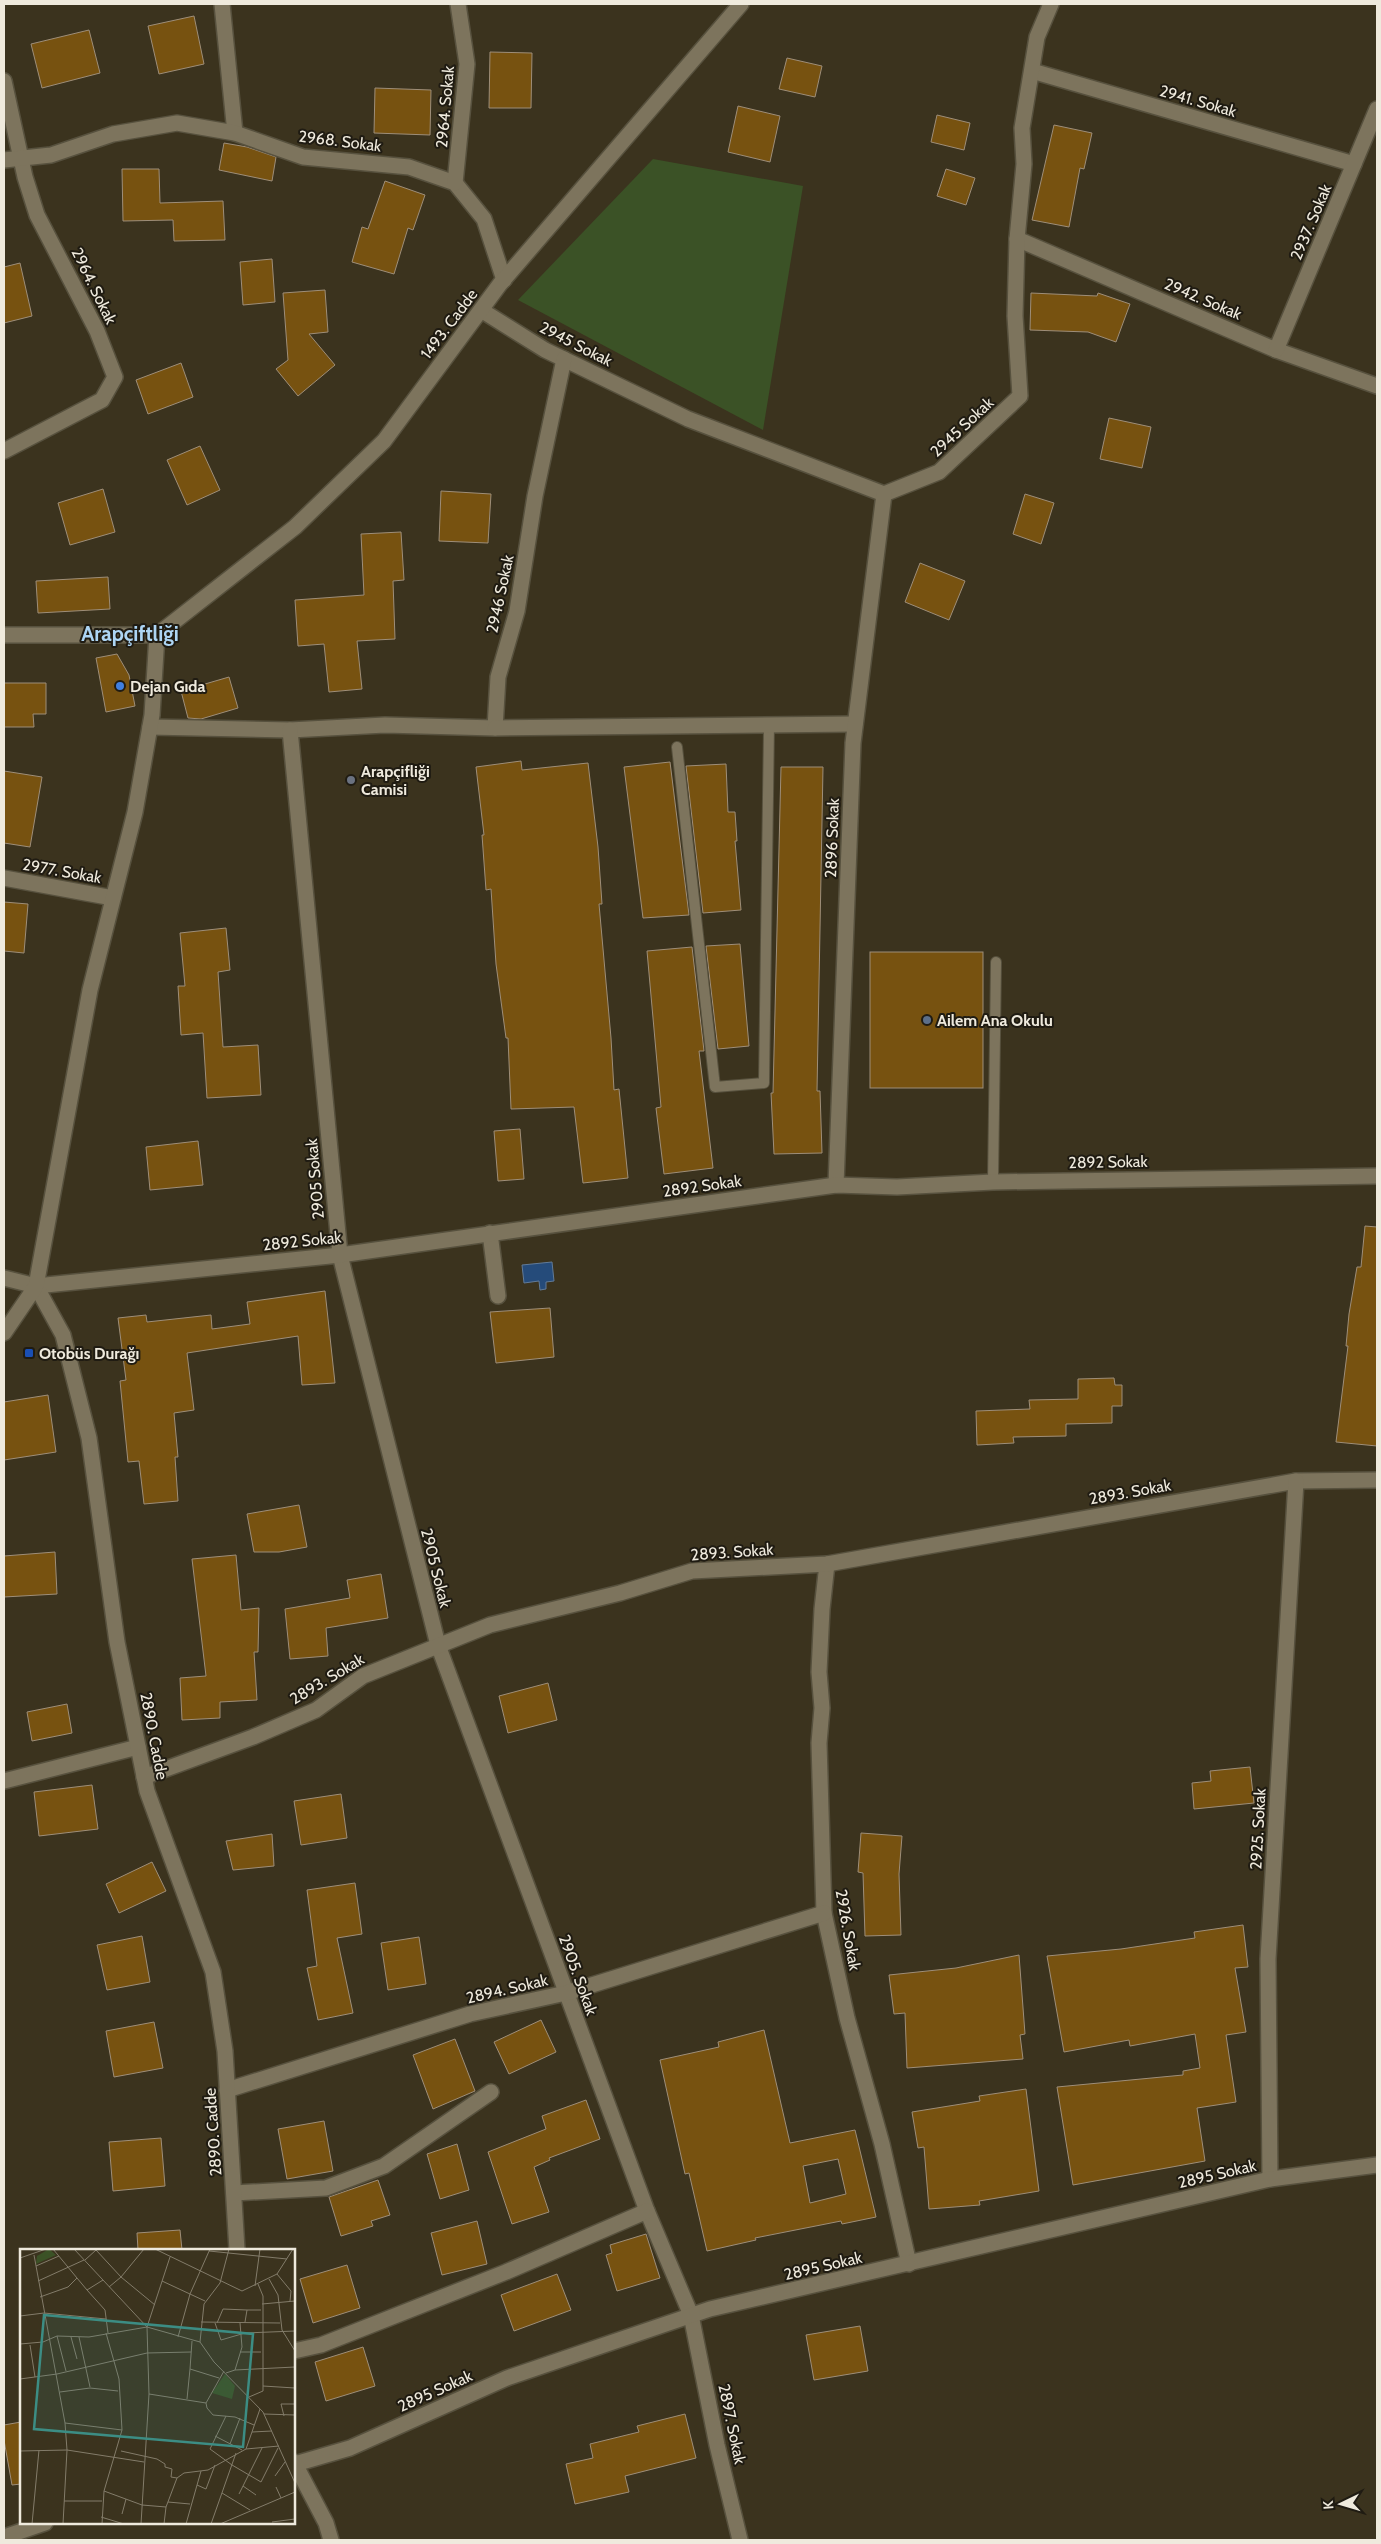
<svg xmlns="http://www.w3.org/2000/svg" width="1381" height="2544" font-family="Cabin,sans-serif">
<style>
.green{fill:#3b5226}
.water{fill:#254b7a;stroke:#627b98}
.building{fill:#775210;stroke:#9e8e79;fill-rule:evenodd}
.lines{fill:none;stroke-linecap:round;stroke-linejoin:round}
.lane-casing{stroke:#57513e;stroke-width:12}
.street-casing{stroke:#57513e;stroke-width:18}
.secondary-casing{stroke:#57513e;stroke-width:18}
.lane{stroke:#7d745d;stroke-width:10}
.street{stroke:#7d745d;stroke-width:15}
.secondary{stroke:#7d745d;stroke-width:15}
.shop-dot{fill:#3f7fe0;stroke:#1f1b12;stroke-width:2}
.worship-dot{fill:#6b7280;stroke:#1f1b12;stroke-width:2}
.service-dot{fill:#5c6f8a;stroke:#1f1b12;stroke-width:2}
.transit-dot{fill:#1a4fb4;stroke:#1f1b12;stroke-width:2}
.labels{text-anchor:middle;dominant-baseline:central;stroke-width:4;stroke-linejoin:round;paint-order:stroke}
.street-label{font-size:16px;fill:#efeadd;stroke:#1f1b12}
.poi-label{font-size:16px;font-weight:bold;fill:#efeadd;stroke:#1f1b12;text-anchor:start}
.district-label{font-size:21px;font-weight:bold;fill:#add5f4;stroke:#1f1b12}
.inset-road{fill:none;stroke:#837c6a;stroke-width:1}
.view{fill:#3c8d84;fill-opacity:0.15;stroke:#3c8d84;stroke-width:2.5}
.inset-edge{fill:none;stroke:#efeadd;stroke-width:2.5}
</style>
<rect width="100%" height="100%" fill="#3b331e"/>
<!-- green -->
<polygon class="green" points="653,159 803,186 763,430 518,300"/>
<!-- water -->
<polygon class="water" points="552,1262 554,1281 546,1282 546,1289 540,1290 539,1281 524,1283 522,1265"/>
<!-- building -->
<g class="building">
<polygon points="194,16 204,64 159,74 148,26"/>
<polygon points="89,30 100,73 42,88 31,44"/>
<polygon points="490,52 532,53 531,108 489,108"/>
<polygon points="787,58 822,66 815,97 779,89"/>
<polygon points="375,88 431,90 430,135 374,133"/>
<polygon points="738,106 780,116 770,162 728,152"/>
<polygon points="937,115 970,123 964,150 931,142"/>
<polygon points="1054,125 1092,133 1084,169 1080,168 1069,227 1032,220"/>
<polygon points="224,143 247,147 276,157 272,181 219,170"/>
<polygon points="122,169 159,169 160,203 223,201 225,240 174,241 173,220 123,221"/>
<polygon points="946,169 975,178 966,205 937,196"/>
<polygon points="385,181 425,195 413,230 408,228 394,274 352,262 362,227 368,229"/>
<polygon points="272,259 275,302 243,305 240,262"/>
<polygon points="20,263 32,316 4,323 4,267"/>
<polygon points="325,290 328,332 309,334 335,365 298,396 276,369 288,360 283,293"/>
<polygon points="1031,293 1097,296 1098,293 1130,304 1116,342 1088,332 1030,330"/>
<polygon points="181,363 193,397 148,414 136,380"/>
<polygon points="1109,418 1151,427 1142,468 1100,459"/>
<polygon points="200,446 220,490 187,505 167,460"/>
<polygon points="103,489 115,532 70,545 58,503"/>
<polygon points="441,491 491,494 488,543 439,541"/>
<polygon points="1025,494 1054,503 1041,544 1013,534"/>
<polygon points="401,532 404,580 393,581 395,639 357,641 362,689 329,692 324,644 298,646 295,600 364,595 361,534"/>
<polygon points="920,563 965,581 949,620 905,602"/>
<polygon points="108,577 110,609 38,613 36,581"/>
<polygon points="117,654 129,675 135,706 106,712 96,658"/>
<polygon points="229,677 238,708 201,719 188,718 181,691"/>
<polygon points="4,683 46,683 46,714 33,714 34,727 4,727"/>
<polygon points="521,761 522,770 588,763 598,847 602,904 599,904 611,1038 614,1090 619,1089 628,1178 583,1183 574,1107 511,1109 508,1038 506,1038 496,964 491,889 486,890 482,835 484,835 476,767"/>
<polygon points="670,762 689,915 643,918 624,767"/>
<polygon points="726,764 728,812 735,812 737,841 735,841 741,910 703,913 686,766"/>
<polygon points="781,767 823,767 817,1091 820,1091 822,1153 774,1154 771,1093 773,1093"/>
<polygon points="4,771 42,777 30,847 4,843"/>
<polygon points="4,902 28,904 24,953 4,951"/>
<polygon points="226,928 230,970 218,972 223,1047 258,1045 261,1095 207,1098 203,1033 181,1035 178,986 185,986 180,933"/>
<polygon points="740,944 749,1046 718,1049 706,946"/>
<polygon points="692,947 704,1051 699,1051 713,1168 664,1174 656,1108 661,1107 647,951"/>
<rect x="870" y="952" width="113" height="136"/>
<polygon points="520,1129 524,1179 498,1181 494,1131"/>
<polygon points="198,1141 203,1185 150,1190 146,1147"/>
<polygon points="1365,1226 1377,1227 1377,1446 1336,1442 1348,1346 1346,1346 1349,1314 1357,1267 1361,1267"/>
<polygon points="325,1291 335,1383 302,1385 298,1336 187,1353 194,1410 174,1413 178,1457 175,1457 178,1501 144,1504 139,1461 128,1462 120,1381 126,1380 118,1318 146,1315 147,1322 211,1315 212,1329 250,1324 247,1302"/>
<polygon points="550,1308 554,1357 496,1363 490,1312"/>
<polygon points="1114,1378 1115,1385 1122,1385 1122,1406 1112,1406 1112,1423 1066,1424 1066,1436 1013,1437 1014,1443 977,1445 976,1411 1030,1409 1029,1400 1078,1399 1078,1379"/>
<polygon points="48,1395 56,1452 4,1460 4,1402"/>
<polygon points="299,1505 307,1547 279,1552 254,1552 247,1514"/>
<polygon points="55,1552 57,1594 4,1597 4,1556"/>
<polygon points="236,1555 241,1610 259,1608 258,1652 254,1652 257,1700 220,1702 220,1718 182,1720 180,1678 206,1676 192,1559"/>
<polygon points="381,1574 388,1618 326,1628 328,1656 290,1659 285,1609 350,1598 347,1580"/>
<polygon points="548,1683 557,1720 508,1733 499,1696"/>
<polygon points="67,1704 72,1733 32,1741 27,1712"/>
<polygon points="1250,1767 1254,1803 1194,1809 1192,1783 1211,1781 1210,1771"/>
<polygon points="92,1785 98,1829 39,1836 34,1792"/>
<polygon points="341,1794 347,1838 301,1845 294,1801"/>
<polygon points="861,1833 902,1836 899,1874 901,1935 865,1936 863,1873 858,1872"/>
<polygon points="272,1834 274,1866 233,1870 226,1841"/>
<polygon points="152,1862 166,1891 119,1913 106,1884"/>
<polygon points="355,1883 362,1934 337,1938 353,2013 318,2020 307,1968 317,1966 307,1890"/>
<polygon points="1243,1925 1248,1967 1235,1968 1246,2032 1226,2035 1236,2102 1197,2108 1205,2161 1073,2185 1057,2087 1183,2075 1183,2071 1200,2068 1195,2034 1130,2046 1129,2040 1064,2052 1047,1956 1121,1949 1195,1938 1194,1932"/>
<polygon points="142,1936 150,1982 107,1990 97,1945"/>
<polygon points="419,1937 426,1984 388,1990 381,1943"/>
<polygon points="1019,1955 1025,2034 1020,2035 1023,2059 907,2068 905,2013 894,2014 889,1975 956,1968"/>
<polygon points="541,2020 556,2052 509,2074 494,2042"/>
<polygon points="154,2022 163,2068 114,2077 106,2031"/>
<path d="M764,2030L790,2143L855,2130L876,2217L842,2224L841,2221L755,2238L756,2240L707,2251L689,2173L685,2174L660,2060L719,2047L718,2042ZM838,2159L846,2194L810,2203L803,2166Z"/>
<polygon points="455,2039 475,2091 433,2109 413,2055"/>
<polygon points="1026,2089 1039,2191 979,2201 980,2205 929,2209 924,2147 918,2148 912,2112 980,2101 979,2096"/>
<polygon points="586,2100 600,2139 549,2158 550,2160 534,2167 549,2212 512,2224 488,2152 546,2129 542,2116"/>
<polygon points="324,2121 333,2171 287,2179 278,2129"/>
<polygon points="161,2138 165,2186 113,2191 109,2142"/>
<polygon points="457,2144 469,2190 440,2199 427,2154"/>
<polygon points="378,2180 390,2215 371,2221 373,2226 341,2236 329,2197"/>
<polygon points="477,2221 487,2264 442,2275 431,2233"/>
<polygon points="180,2230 182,2250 138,2250 137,2233"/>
<polygon points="646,2234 660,2278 617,2291 606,2255 612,2253 610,2245"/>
<polygon points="347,2265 360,2308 313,2323 300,2279"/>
<polygon points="557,2274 571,2310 514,2331 501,2295"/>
<polygon points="860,2326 868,2371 814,2380 806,2335"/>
<polygon points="363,2347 375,2386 326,2401 315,2362"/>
<polygon points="685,2414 696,2458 625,2476 629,2492 575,2504 566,2464 593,2458 590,2444 639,2432 637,2426"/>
<polygon points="21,2422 21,2484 12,2485 4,2440 4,2425"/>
</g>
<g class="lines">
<defs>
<g id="lane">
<polyline points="677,747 715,1087 764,1083 769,725"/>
<polyline points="993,1182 996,962"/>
</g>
<g id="street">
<polyline points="222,4 235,133"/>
<polyline points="1032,71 1354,164"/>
<polyline points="4,81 25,177 37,215 97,331 115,377 102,400 4,451"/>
<polyline points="4,160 51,155 113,134 177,123 235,133 303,157 409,167 455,183 484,219 504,280"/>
<polyline points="455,183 467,64 458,4"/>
<polyline points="1017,239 1276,350 1377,386"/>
<polyline points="481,310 545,350 688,419 884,494 939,472 1020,396 1015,316 1017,239 1024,164 1022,128 1037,37 1051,4"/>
<polyline points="1276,350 1377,109"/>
<polyline points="150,727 290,730 385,725 495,728 498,677 517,611 535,496 564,359"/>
<polyline points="495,728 855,724"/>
<polyline points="290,730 340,1255 438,1645 647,2211 691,2315 717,2445 740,2540"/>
<polyline points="4,878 113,898"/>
<polyline points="836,1185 853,743 884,494"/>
<polyline points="490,1233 498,1296"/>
<polyline points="4,1278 36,1286"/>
<polyline points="827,1564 822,1609 819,1672 822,1708 819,1743 824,1913 847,2018 882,2144 909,2264"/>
<polyline points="144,1777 253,1737 316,1710 363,1676 490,1625 620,1593 692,1571 827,1564 1296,1481 1377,1480"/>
<polyline points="4,1781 138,1747"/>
<polyline points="227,2090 470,2014 566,1993 824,1913"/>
<polyline points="1270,2179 1268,1959 1296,1481"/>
<polyline points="234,2193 326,2188 384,2166 491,2092"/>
<polyline points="294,2351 321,2345 506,2272 647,2211"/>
<polyline points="4,2537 45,2523"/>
</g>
<g id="secondary">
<polyline points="4,635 157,635"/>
<polyline points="157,635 295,527 384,441 500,284 741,4"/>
<polyline points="36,1286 340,1255 836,1185 897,1187 993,1182 1377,1176"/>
<polyline points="36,1286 63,1335 89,1438 117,1642 147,1791 213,1972 225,2051 237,2250"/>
<polyline points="4,1333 36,1286 90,990 135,812 152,715 157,635"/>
<polyline points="294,2462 326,2523 331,2540"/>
<polyline points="295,2464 350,2448 507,2378 710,2309 1270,2179 1377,2165"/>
</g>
</defs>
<!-- lane casing -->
<use href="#lane" class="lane-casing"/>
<!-- street casing -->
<use href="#street" class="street-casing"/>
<!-- secondary casing -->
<use href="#secondary" class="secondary-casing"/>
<!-- lane -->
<use href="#lane" class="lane"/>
<!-- street -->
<use href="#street" class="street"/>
<!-- secondary -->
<use href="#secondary" class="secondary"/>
</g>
<!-- markers -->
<circle class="shop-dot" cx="120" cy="686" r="5"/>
<circle class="worship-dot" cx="351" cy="780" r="5"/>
<circle class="service-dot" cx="927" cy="1020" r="5"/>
<rect class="transit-dot" x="24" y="1348" width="10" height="10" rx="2.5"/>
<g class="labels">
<!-- street labels -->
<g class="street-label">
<text transform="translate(1198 101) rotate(16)">2941. Sokak</text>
<text transform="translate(445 107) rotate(-85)">2964. Sokak</text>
<text transform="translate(340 141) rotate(7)">2968. Sokak</text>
<text transform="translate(1311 222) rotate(-67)">2937. Sokak</text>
<text transform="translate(94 286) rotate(64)">2964. Sokak</text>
<text transform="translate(1203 299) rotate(23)">2942. Sokak</text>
<text transform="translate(449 324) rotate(-53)">1493. Cadde</text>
<text transform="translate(576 344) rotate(27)">2945 Sokak</text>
<text transform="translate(962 427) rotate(-43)">2945 Sokak</text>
<text transform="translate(500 594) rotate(-78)">2946 Sokak</text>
<text transform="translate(832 838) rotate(-88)">2896 Sokak</text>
<text transform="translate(62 871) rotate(10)">2977. Sokak</text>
<text transform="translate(1108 1162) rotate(-1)">2892 Sokak</text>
<text transform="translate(315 1179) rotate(-95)">2905 Sokak</text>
<text transform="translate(702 1186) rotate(-8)">2892 Sokak</text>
<text transform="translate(302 1241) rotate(-6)">2892 Sokak</text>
<text transform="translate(1130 1492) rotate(-10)">2893. Sokak</text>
<text transform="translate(732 1552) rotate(-4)">2893. Sokak</text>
<text transform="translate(436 1568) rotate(76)">2905 Sokak</text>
<text transform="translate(327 1679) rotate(-31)">2893. Sokak</text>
<text transform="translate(154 1736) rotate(79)">2890. Cadde</text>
<text transform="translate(1258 1829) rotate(-87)">2925. Sokak</text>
<text transform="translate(848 1930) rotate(80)">2926. Sokak</text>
<text transform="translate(578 1975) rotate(70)">2905. Sokak</text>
<text transform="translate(507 1989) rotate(-13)">2894. Sokak</text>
<text transform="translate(213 2132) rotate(-94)">2890. Cadde</text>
<text transform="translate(1217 2174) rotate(-13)">2895 Sokak</text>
<text transform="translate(823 2266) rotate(-13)">2895 Sokak</text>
<text transform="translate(435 2391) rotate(-24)">2895 Sokak</text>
<text transform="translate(732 2424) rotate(78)">2897. Sokak</text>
</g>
<!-- poi labels -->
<g class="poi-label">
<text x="130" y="686">Dejan Gıda</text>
<text x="361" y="771">Arapçifliği<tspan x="361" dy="18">Camisi</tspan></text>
<text x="937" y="1020">Ailem Ana Okulu</text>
<text x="39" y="1353">Otobüs Durağı</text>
</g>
<!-- district labels -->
<g class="district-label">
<text x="130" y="633">Arapçiftliği</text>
</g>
</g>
<!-- overview -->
<g transform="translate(20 2249)">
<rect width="275" height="275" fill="#3b331e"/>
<path d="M29,0L36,6L16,15L17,7ZM205,125L215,137L212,150L192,144Z" fill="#3b5226"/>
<path class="inset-road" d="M54,0L127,78L180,93M124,0L101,28L135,56M135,0L222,42L257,25L273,0M189,2L267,10M14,6L45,174L47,201L43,275M0,9L26,0M65,11L76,1L101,28L89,38M16,17L39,7M257,25L271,42L270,52M57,29L67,41L83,31M249,30L258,46L262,81L275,102M18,32L64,11M142,32L185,52M238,35L243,47V137M235,37L240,0M67,41L85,61L88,84M20,48L48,38L57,29L33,0M242,55L275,52M0,67L24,64L86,70M181,73L260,74M225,73L227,61H241M195,74L201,91L225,84L275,82M197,74L203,60L227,61M37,87L46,122M51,88L57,110M59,88L70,138M158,88L170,45L190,0M172,92L170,120L199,129M180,93L194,113L243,163L275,234M180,93L184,55L200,34L209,0M0,95L23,93L37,87L69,88L127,78M10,96L15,128M220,103H241M215,121L275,118M204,122L186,154L187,159L193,166L215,168L234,176M206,124L215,121L222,98L220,74M0,130L37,125L127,104L171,103M40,143L70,139L98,142M129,145L186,154M229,148L243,142V137L275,139M167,150L170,120M244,165L275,166M206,167L190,200L212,216L241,233L258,199M264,167L261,155H275M45,174L102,181M232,183L252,182M195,187L222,201M210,195L220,169M226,200L240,160M0,202L47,201L124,213M101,202L137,210L145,215V218L152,220L151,228L157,229L164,224L188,221L226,200L259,197M255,227L265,213M177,236L186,240L195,216M223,237L236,246M256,238L261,249L275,243M84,242L122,256L146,258M202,244L230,261M219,245L242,199M44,252H82M148,253L170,255M102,265L106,250M81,268L104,275M252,273L275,270M12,275L19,201M82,275L84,242L102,181L99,130L86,84M121,275L129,145L127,78L150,8M144,275L146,258L157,229M166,275L181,222M191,275L216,204M200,275L261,249"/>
<path class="view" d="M24,66L233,85L223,198L14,180Z"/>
<rect width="275" height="275" class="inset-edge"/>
</g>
<!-- border -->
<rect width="1381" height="2544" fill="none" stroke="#efeadd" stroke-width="10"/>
<!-- north arrow -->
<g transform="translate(1341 2504) rotate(265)" stroke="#1f1b12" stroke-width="4" paint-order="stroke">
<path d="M0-4L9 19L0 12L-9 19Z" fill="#efeadd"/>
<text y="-8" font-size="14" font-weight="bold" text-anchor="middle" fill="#efeadd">K</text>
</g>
</svg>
